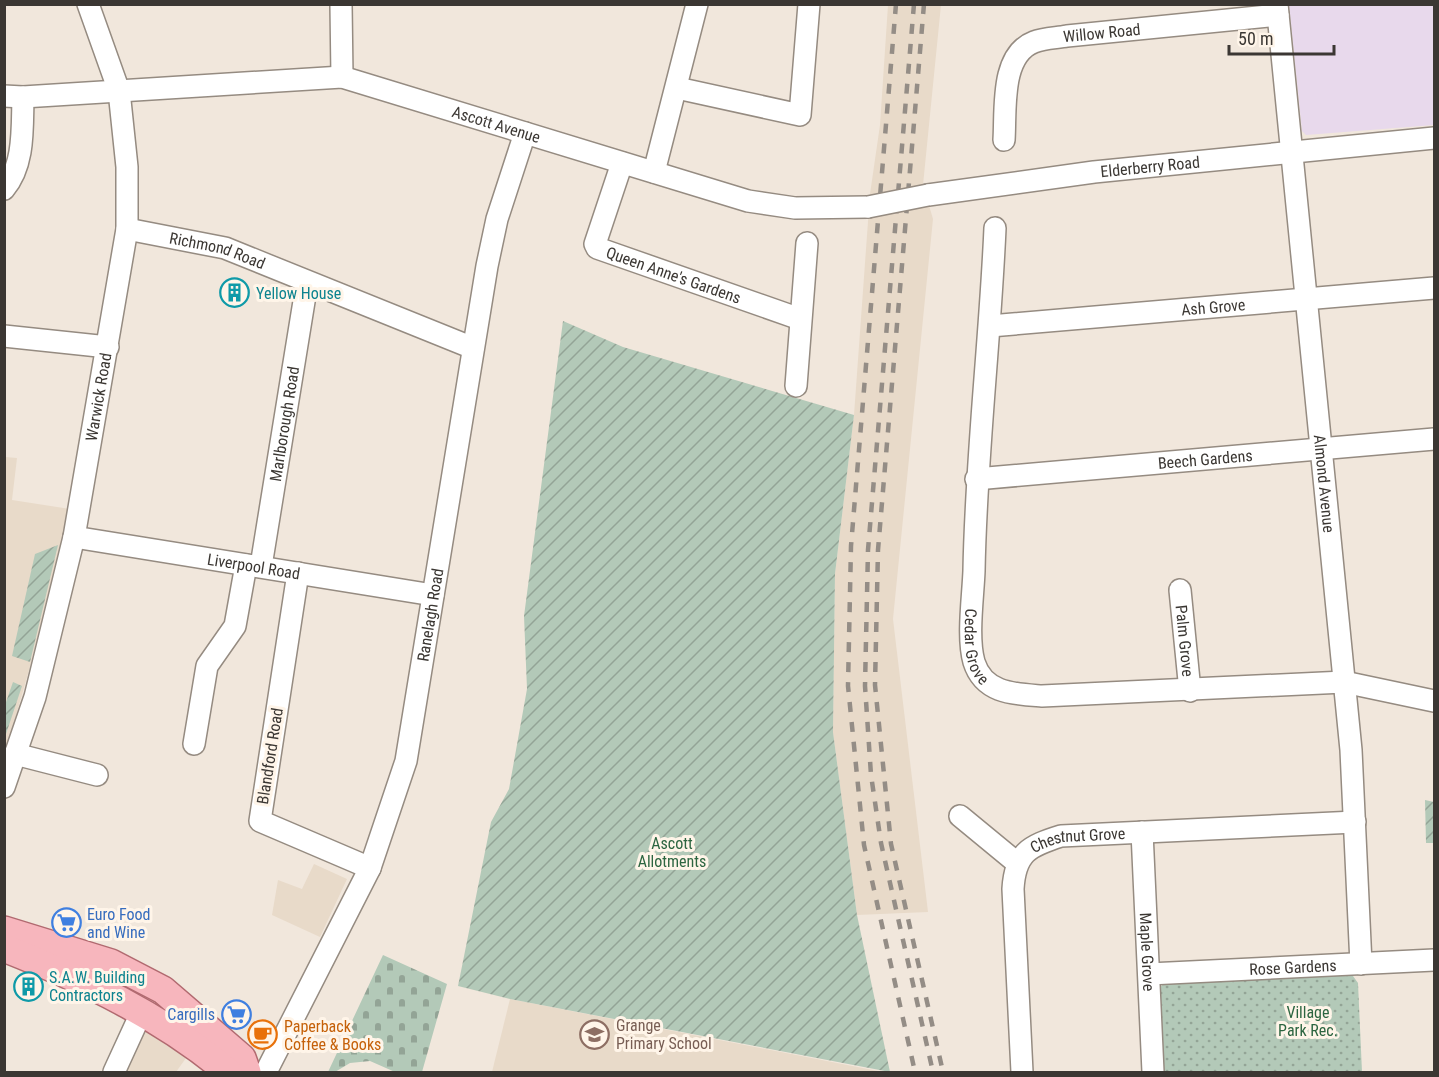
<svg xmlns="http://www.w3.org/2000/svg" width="1439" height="1077" font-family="'Roboto Condensed',sans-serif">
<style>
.built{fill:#e8dac9}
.industrial{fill:#e8d9ec}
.cemetery{fill:url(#cemetery-stones)}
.park{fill:url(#park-dots)}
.garden{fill:url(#garden-furrows)}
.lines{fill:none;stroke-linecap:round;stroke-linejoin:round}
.minor-casing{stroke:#958b81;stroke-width:24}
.major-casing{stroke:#b16a70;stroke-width:30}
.minor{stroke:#fff;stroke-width:21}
.major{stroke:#f7b6bd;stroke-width:27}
.rail{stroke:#948d86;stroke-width:4.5;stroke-dasharray:10 10;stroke-linecap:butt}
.minor-bridge-casing{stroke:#958b81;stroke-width:24;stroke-linecap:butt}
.minor-bridge{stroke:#fff;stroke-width:21}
.labels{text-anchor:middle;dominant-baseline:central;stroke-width:6;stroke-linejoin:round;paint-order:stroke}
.street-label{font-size:16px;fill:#3b3733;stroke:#fff5e9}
.culture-label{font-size:16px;fill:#0d838f;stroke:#fff5e9;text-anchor:start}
.park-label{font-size:16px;fill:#2c6540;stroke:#fff5e9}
.shop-label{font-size:16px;fill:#366cbe;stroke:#fff5e9;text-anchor:start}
.education-label{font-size:16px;fill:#785e54;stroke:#fff5e9;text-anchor:start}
.food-label{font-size:16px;fill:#c56008;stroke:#fff5e9;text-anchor:start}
</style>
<defs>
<pattern id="cemetery-stones" width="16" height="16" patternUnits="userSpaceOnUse" patternTransform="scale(1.5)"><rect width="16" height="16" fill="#b3c9b8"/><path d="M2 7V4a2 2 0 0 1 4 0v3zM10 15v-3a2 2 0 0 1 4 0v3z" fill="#93a496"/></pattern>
<pattern id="park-dots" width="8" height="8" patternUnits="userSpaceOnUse" patternTransform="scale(1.5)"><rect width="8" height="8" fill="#b3c9b8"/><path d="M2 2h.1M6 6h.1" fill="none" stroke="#93a496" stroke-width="1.8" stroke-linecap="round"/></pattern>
<pattern id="garden-furrows" width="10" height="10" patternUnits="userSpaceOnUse" patternTransform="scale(1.5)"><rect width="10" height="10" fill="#b3c9b8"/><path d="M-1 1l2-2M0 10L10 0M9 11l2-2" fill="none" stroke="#93a496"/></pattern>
</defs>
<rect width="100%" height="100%" fill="#f1e7dc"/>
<!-- built -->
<g class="built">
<polygon points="888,5 941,5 923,185 933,219 893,619 928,912 857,915 833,732 835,574 854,415 870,194 880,125"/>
<polygon points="5,457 17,458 12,500 70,509 29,670 5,754"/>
<polygon points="314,864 347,879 320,937 272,915 278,880 302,889"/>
<polygon points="510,999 883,1072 492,1072"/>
<polygon points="145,1030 186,1058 176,1072 125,1072"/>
</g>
<!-- industrial -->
<polygon class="industrial" points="1289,5 1434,5 1434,125 1306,135 1302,131"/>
<!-- cemetery -->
<polygon class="cemetery" points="383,955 447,984 422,1072 395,1072 370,1061 350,1063 335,1072 328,1072"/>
<!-- park -->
<polygon class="park" points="1348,969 1358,983 1362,1072 1161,1072 1158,989 1169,979"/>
<!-- garden -->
<g class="garden">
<polygon points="563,321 623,347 854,415 835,574 833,732 857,915 890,1072 510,999 458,986 491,822 509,789 527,689 524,616"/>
<polygon points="58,545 30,662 12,656 35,554"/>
<polygon points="13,682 22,686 5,737 5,705"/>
<polygon points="1425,800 1434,802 1434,843 1426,843"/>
</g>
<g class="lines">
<defs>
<g id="minor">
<polyline points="341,4 342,77"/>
<path id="s1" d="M1277,4L1351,750L1361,964"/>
<polyline points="677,88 800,115 809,4"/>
<path id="s2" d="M4,96L23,97L342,77L748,201L795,208L868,207"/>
<path id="s3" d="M1004,140C1006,110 1000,55 1034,42C1044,38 1057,38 1067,36L1278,15"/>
<path id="s4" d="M622,163L595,244L597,248L800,319"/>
<polyline points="654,172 697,4"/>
<path d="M4,189C25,165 22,127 23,97"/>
<path id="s5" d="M928,195L1094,172L1434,138"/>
<path id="s6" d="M995,228C990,343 976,456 974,571C973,597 967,638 974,662C984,694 1015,694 1042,696L1344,682L1434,701"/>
<path id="s7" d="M127,229L225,248L473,348"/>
<path id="s8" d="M990,326L1434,288"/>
<polyline points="4,336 108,347"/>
<polyline points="796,386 807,243"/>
<path id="s9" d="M976,479L1434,439"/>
<path id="s10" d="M74,537L433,595"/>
<path id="s11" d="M261,566L307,283"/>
<polyline points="298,573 260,821 370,868"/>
<path id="s12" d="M1180,590L1190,691"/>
<polyline points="194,744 207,666 235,626 246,565"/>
<polyline points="15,754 97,775"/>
<path id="s13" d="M4,787L35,697L74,537L127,229V167L119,91L88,4"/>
<polyline points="960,816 1017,863"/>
<path id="s14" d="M1142,832L1153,1072"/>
<path id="s15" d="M1149,974L1434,960"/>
<polyline points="114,1072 142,1011"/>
<path id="s16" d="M266,1072L370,868L406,761L487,266L497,219L525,133"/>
<path id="s17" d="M1022,1072L1013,889C1015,853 1029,846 1061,836L1355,822"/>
</g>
<g id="major">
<polyline points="4,930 111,963 136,976 163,990 242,1058 247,1072"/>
<path d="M4,948C85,980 161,1016 228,1072"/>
</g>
</defs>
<!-- minor casing -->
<use href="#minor" class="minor-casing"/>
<!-- major casing -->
<use href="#major" class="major-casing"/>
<!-- minor -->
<use href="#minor" class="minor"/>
<!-- major -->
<use href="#major" class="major"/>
<!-- rail -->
<g class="rail">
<polyline points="896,4 851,546 848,686 864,845 915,1072"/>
<polyline points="914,4 868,550 865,686 871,775 881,843 933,1072"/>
<polyline points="924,4 878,550 875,685 891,844 943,1072"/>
</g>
<defs>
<polyline id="minor-bridge" points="868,207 928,195"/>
</defs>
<!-- minor-bridge casing -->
<use href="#minor-bridge" class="minor-bridge-casing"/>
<!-- minor-bridge -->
<use href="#minor-bridge" class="minor-bridge"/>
</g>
<!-- icons -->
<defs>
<symbol id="building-ring" viewBox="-11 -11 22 22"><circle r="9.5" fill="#fff5e9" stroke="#0f9aa8" stroke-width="1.5"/><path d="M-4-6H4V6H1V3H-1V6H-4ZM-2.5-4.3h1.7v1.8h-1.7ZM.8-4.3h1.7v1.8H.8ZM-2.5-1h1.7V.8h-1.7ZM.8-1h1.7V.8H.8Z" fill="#0f9aa8"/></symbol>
<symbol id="supermarket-ring" viewBox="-11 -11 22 22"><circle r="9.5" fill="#fff5e9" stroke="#3f7fe0" stroke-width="1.5"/><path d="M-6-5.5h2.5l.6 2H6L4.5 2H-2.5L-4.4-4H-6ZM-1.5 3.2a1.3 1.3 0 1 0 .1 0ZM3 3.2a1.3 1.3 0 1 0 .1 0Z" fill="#3f7fe0"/></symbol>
<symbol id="school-ring" viewBox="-11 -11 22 22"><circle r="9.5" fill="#fff5e9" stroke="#8d6e63" stroke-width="1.5"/><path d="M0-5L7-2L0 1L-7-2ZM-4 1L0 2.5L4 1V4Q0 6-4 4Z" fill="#8d6e63"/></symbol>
<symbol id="cafe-ring" viewBox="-11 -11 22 22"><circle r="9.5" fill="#fff5e9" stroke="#e8710a" stroke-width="1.5"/><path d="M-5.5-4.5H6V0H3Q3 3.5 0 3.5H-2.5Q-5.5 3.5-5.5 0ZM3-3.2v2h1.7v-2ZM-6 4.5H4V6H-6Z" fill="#e8710a"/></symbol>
</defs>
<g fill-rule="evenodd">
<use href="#building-ring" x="218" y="276" width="33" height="33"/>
<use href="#supermarket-ring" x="50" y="906" width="33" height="33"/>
<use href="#building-ring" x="12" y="970" width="33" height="33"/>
<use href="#supermarket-ring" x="220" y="998" width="33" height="33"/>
<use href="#school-ring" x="578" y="1018" width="33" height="33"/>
<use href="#cafe-ring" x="246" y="1018" width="33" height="33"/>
</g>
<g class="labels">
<!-- street labels -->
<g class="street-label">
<text stroke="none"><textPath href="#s3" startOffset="177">Willow Road</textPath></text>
<text stroke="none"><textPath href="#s2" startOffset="500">Ascott Avenue</textPath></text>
<text stroke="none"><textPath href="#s5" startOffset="224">Elderberry Road</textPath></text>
<text stroke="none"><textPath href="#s7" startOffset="93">Richmond Road</textPath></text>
<text stroke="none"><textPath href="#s4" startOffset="171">Queen Anne's Gardens</textPath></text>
<text stroke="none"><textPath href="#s8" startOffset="224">Ash Grove</textPath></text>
<text stroke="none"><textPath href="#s13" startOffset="402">Warwick Road</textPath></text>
<text stroke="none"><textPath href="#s11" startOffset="144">Marlborough Road</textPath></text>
<text stroke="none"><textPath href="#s9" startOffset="230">Beech Gardens</textPath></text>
<text stroke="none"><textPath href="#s1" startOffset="482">Almond Avenue</textPath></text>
<text stroke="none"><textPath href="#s10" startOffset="182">Liverpool Road</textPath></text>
<text stroke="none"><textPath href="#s16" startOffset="490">Ranelagh Road</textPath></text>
<text stroke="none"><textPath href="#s12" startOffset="51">Palm Grove</textPath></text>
<text stroke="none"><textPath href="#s6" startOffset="420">Cedar Grove</textPath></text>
<text transform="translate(270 756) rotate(-81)">Blandford Road</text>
<text stroke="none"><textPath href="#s17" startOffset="278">Chestnut Grove</textPath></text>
<text stroke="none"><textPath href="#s14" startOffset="120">Maple Grove</textPath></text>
<text stroke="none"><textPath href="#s15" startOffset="144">Rose Gardens</textPath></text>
</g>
<!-- culture labels -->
<g class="culture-label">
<text x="256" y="293">Yellow House</text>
<text x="49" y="977">S.A.W. Building<tspan x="49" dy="18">Contractors</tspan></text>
</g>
<!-- park labels -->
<g class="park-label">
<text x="672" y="843">Ascott<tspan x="672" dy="18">Allotments</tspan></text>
<text x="1308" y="1012">Village<tspan x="1308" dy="18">Park Rec.</tspan></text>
</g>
<!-- shop labels -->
<g class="shop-label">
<text x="87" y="914">Euro Food<tspan x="87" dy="18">and Wine</tspan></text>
<text x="215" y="1014" text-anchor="end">Cargills</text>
</g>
<!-- education labels -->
<g class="education-label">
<text x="616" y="1025">Grange<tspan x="616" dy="18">Primary School</tspan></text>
</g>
<!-- food labels -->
<g class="food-label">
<text x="284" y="1026">Paperback<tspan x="284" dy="18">Coffee &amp; Books</tspan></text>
</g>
</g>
<!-- border -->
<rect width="1439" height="1077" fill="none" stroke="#3b3733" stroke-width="12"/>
<!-- scale -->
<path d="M1229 45v9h105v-9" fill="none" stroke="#3b3733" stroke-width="3"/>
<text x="1238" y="45" font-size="18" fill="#3b3733" stroke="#fff5e9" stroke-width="4.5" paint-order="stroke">50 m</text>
</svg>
